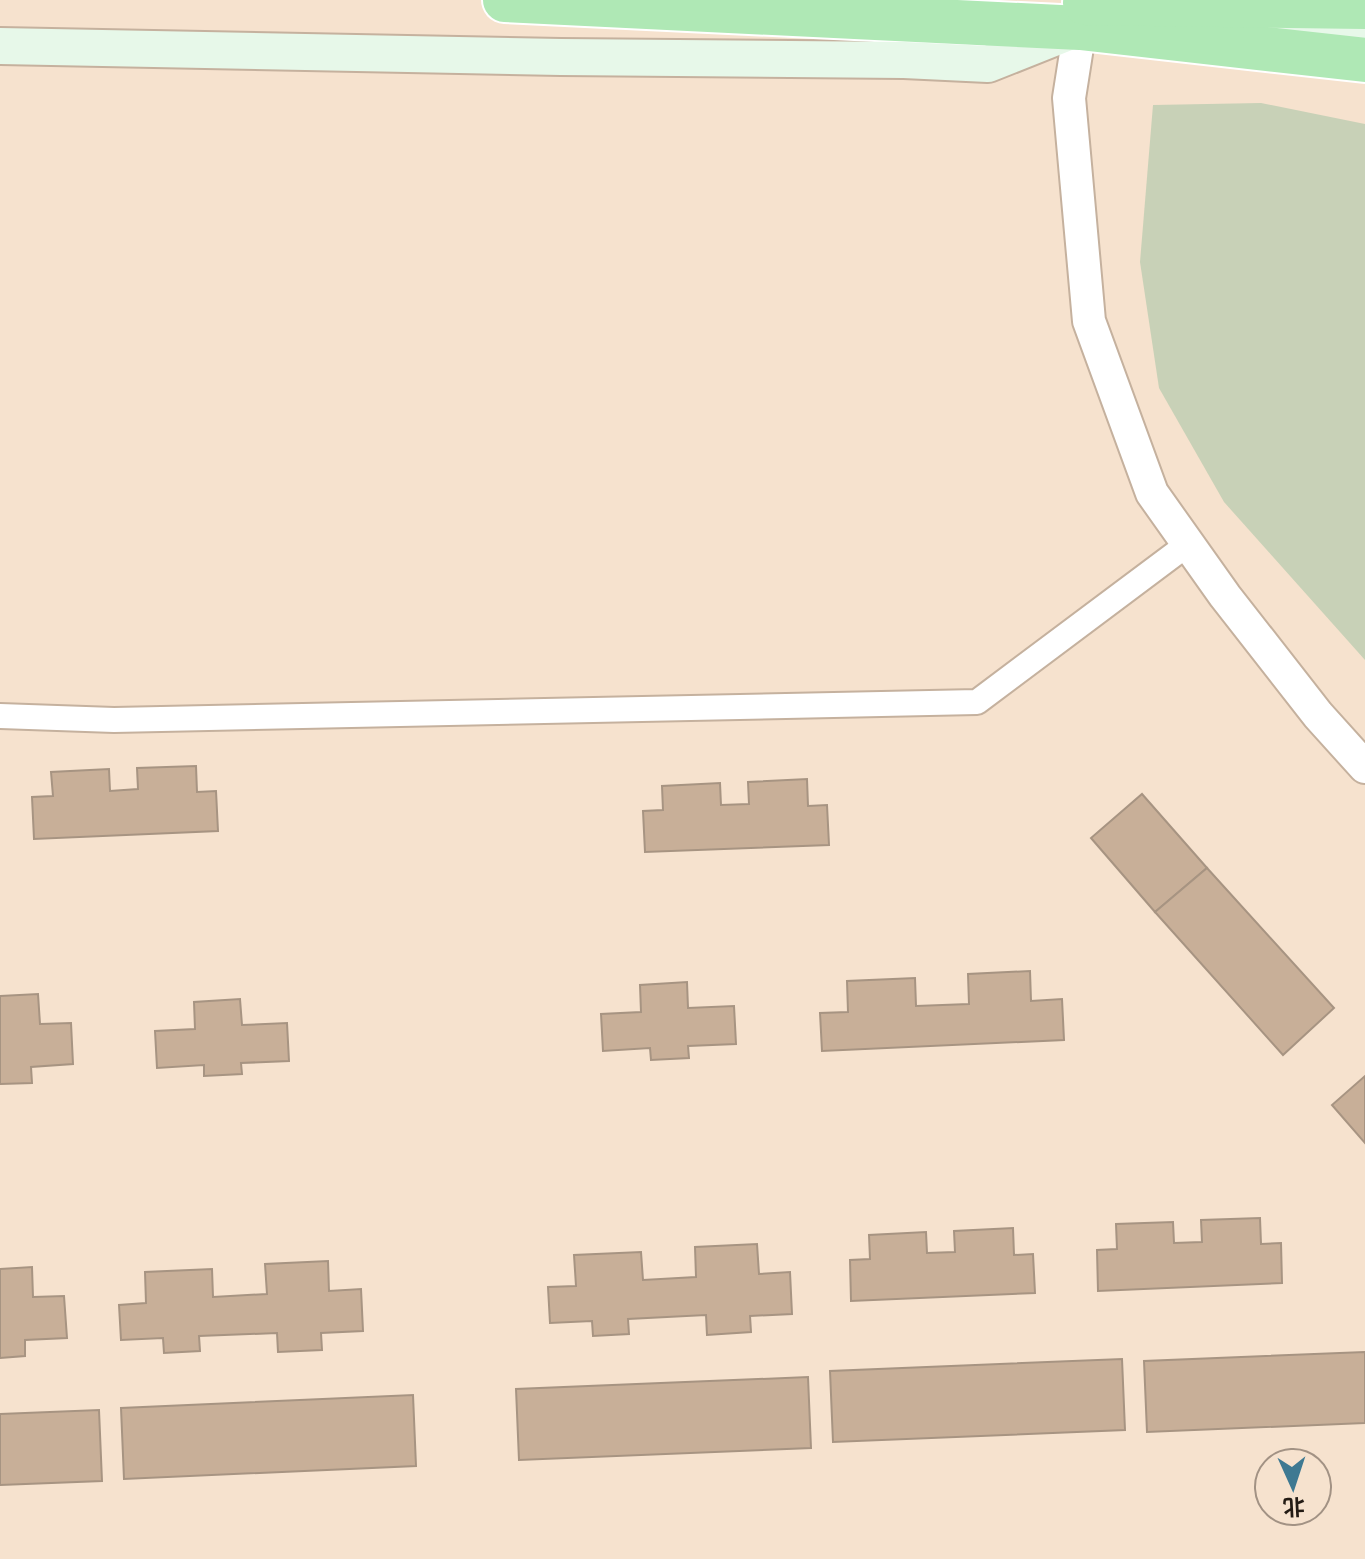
<svg xmlns="http://www.w3.org/2000/svg" width="1365" height="1559" font-family="'Asap Condensed','Noto Sans SC',sans-serif">
<style>
.green{fill:#c8d1b7}
.building{fill:#c8af98;stroke:#a79482;stroke-width:2}
.lines{fill:none;stroke-linecap:round;stroke-linejoin:round}
.minor-casing{stroke:#c5b19e;stroke-width:28}
.tertiary-casing{stroke:#c5b19e;stroke-width:36}
.secondary-casing{stroke:#c5b19e;stroke-width:40}
.motorway-casing{stroke:#fff;stroke-width:48}
.minor{stroke:#fff;stroke-width:24}
.tertiary{stroke:#fff;stroke-width:32}
.secondary{stroke:#e7f8e9;stroke-width:36}
.motorway{stroke:#afe8b5;stroke-width:44}
</style>
<rect width="100%" height="100%" fill="#f6e2ce"/>
<!-- green -->
<polygon class="green" points="1261,103 1365,124 1365,660 1224,502 1159,388 1140,262 1153,105"/>
<!-- building -->
<g class="building">
<polygon points="196,766 197,792 216,791 218,831 34,839 32,797 53,796 51,772 109,769 110,791 138,789 137,768"/>
<polygon points="807,779 808,806 827,805 829,845 645,852 643,811 663,810 662,786 720,783 721,805 749,804 748,782"/>
<polygon points="1142,794 1207,868 1155,912 1091,838"/>
<polygon points="1207,868 1334,1008 1283,1055 1155,912"/>
<polygon points="1030,971 1031,1001 1062,999 1064,1040 822,1051 820,1013 848,1012 847,981 915,978 916,1006 969,1004 968,974"/>
<polygon points="687,982 688,1008 734,1006 736,1044 688,1046 689,1058 651,1060 650,1048 603,1051 601,1014 641,1012 640,985"/>
<polygon points="38,994 40,1024 71,1023 73,1064 31,1067 32,1083 0,1084 0,996"/>
<polygon points="240,999 242,1025 287,1023 289,1061 241,1063 242,1074 204,1076 204,1065 157,1068 155,1031 195,1029 194,1002"/>
<polygon points="1365,1076 1365,1143 1332,1105"/>
<polygon points="1260,1218 1261,1244 1281,1243 1282,1283 1098,1291 1097,1250 1117,1249 1116,1224 1173,1222 1174,1243 1202,1242 1201,1220"/>
<polygon points="1013,1228 1014,1255 1033,1254 1035,1293 851,1301 850,1260 870,1259 869,1235 926,1232 927,1253 955,1252 954,1231"/>
<polygon points="757,1244 759,1274 790,1272 792,1314 750,1316 751,1332 707,1335 706,1315 628,1319 629,1334 593,1336 592,1321 550,1323 548,1287 576,1286 574,1255 641,1252 643,1280 696,1277 695,1247"/>
<polygon points="328,1261 329,1291 361,1289 363,1331 321,1333 322,1350 278,1352 277,1333 199,1336 200,1351 164,1353 163,1338 121,1340 119,1305 146,1303 145,1272 212,1269 213,1297 267,1294 265,1264"/>
<polygon points="32,1267 33,1297 64,1296 67,1338 25,1340 25,1356 0,1358 0,1269"/>
<polygon points="1365,1352 1365,1423 1147,1432 1144,1361"/>
<polygon points="1122,1359 1125,1430 833,1442 830,1371"/>
<polygon points="808,1377 811,1448 519,1460 516,1389"/>
<polygon points="413,1395 416,1466 124,1479 121,1408"/>
<polygon points="99,1410 102,1481 0,1485 0,1414"/>
</g>
<g class="lines">
<defs>
<polyline id="minor" points="0,716 114,720 977,702 1188,544"/>
<polyline id="tertiary" points="1080,28 1069,98 1089,321 1152,493 1225,596 1318,715 1365,767"/>
<g id="secondary">
<polyline points="1235,28 1323,29 1365,21"/>
<polyline points="0,46 561,57 904,60 988,64 1076,29"/>
</g>
<g id="motorway">
<polyline points="505,0 1080,28 1365,60"/>
<polyline points="1085,3 1365,7"/>
</g>
</defs>
<!-- minor casing -->
<use href="#minor" class="minor-casing"/>
<!-- tertiary casing -->
<use href="#tertiary" class="tertiary-casing"/>
<!-- secondary casing -->
<use href="#secondary" class="secondary-casing"/>
<!-- motorway casing -->
<use href="#motorway" class="motorway-casing"/>
<!-- minor -->
<use href="#minor" class="minor"/>
<!-- tertiary -->
<use href="#tertiary" class="tertiary"/>
<!-- secondary -->
<use href="#secondary" class="secondary"/>
<!-- motorway -->
<use href="#motorway" class="motorway"/>
</g>
<!-- north arrow -->
<g transform="translate(1293 1487) rotate(177)"><circle r="38" fill="#f6e2ce" stroke="#a29284" stroke-width="2"/>
<path d="M0-6L14 30L0 20L-14 30Z" fill="#3e7992"/>
<text y="-12" font-size="22" font-weight="bold" text-anchor="middle" fill="#231b14">北</text>
</g>
</svg>
